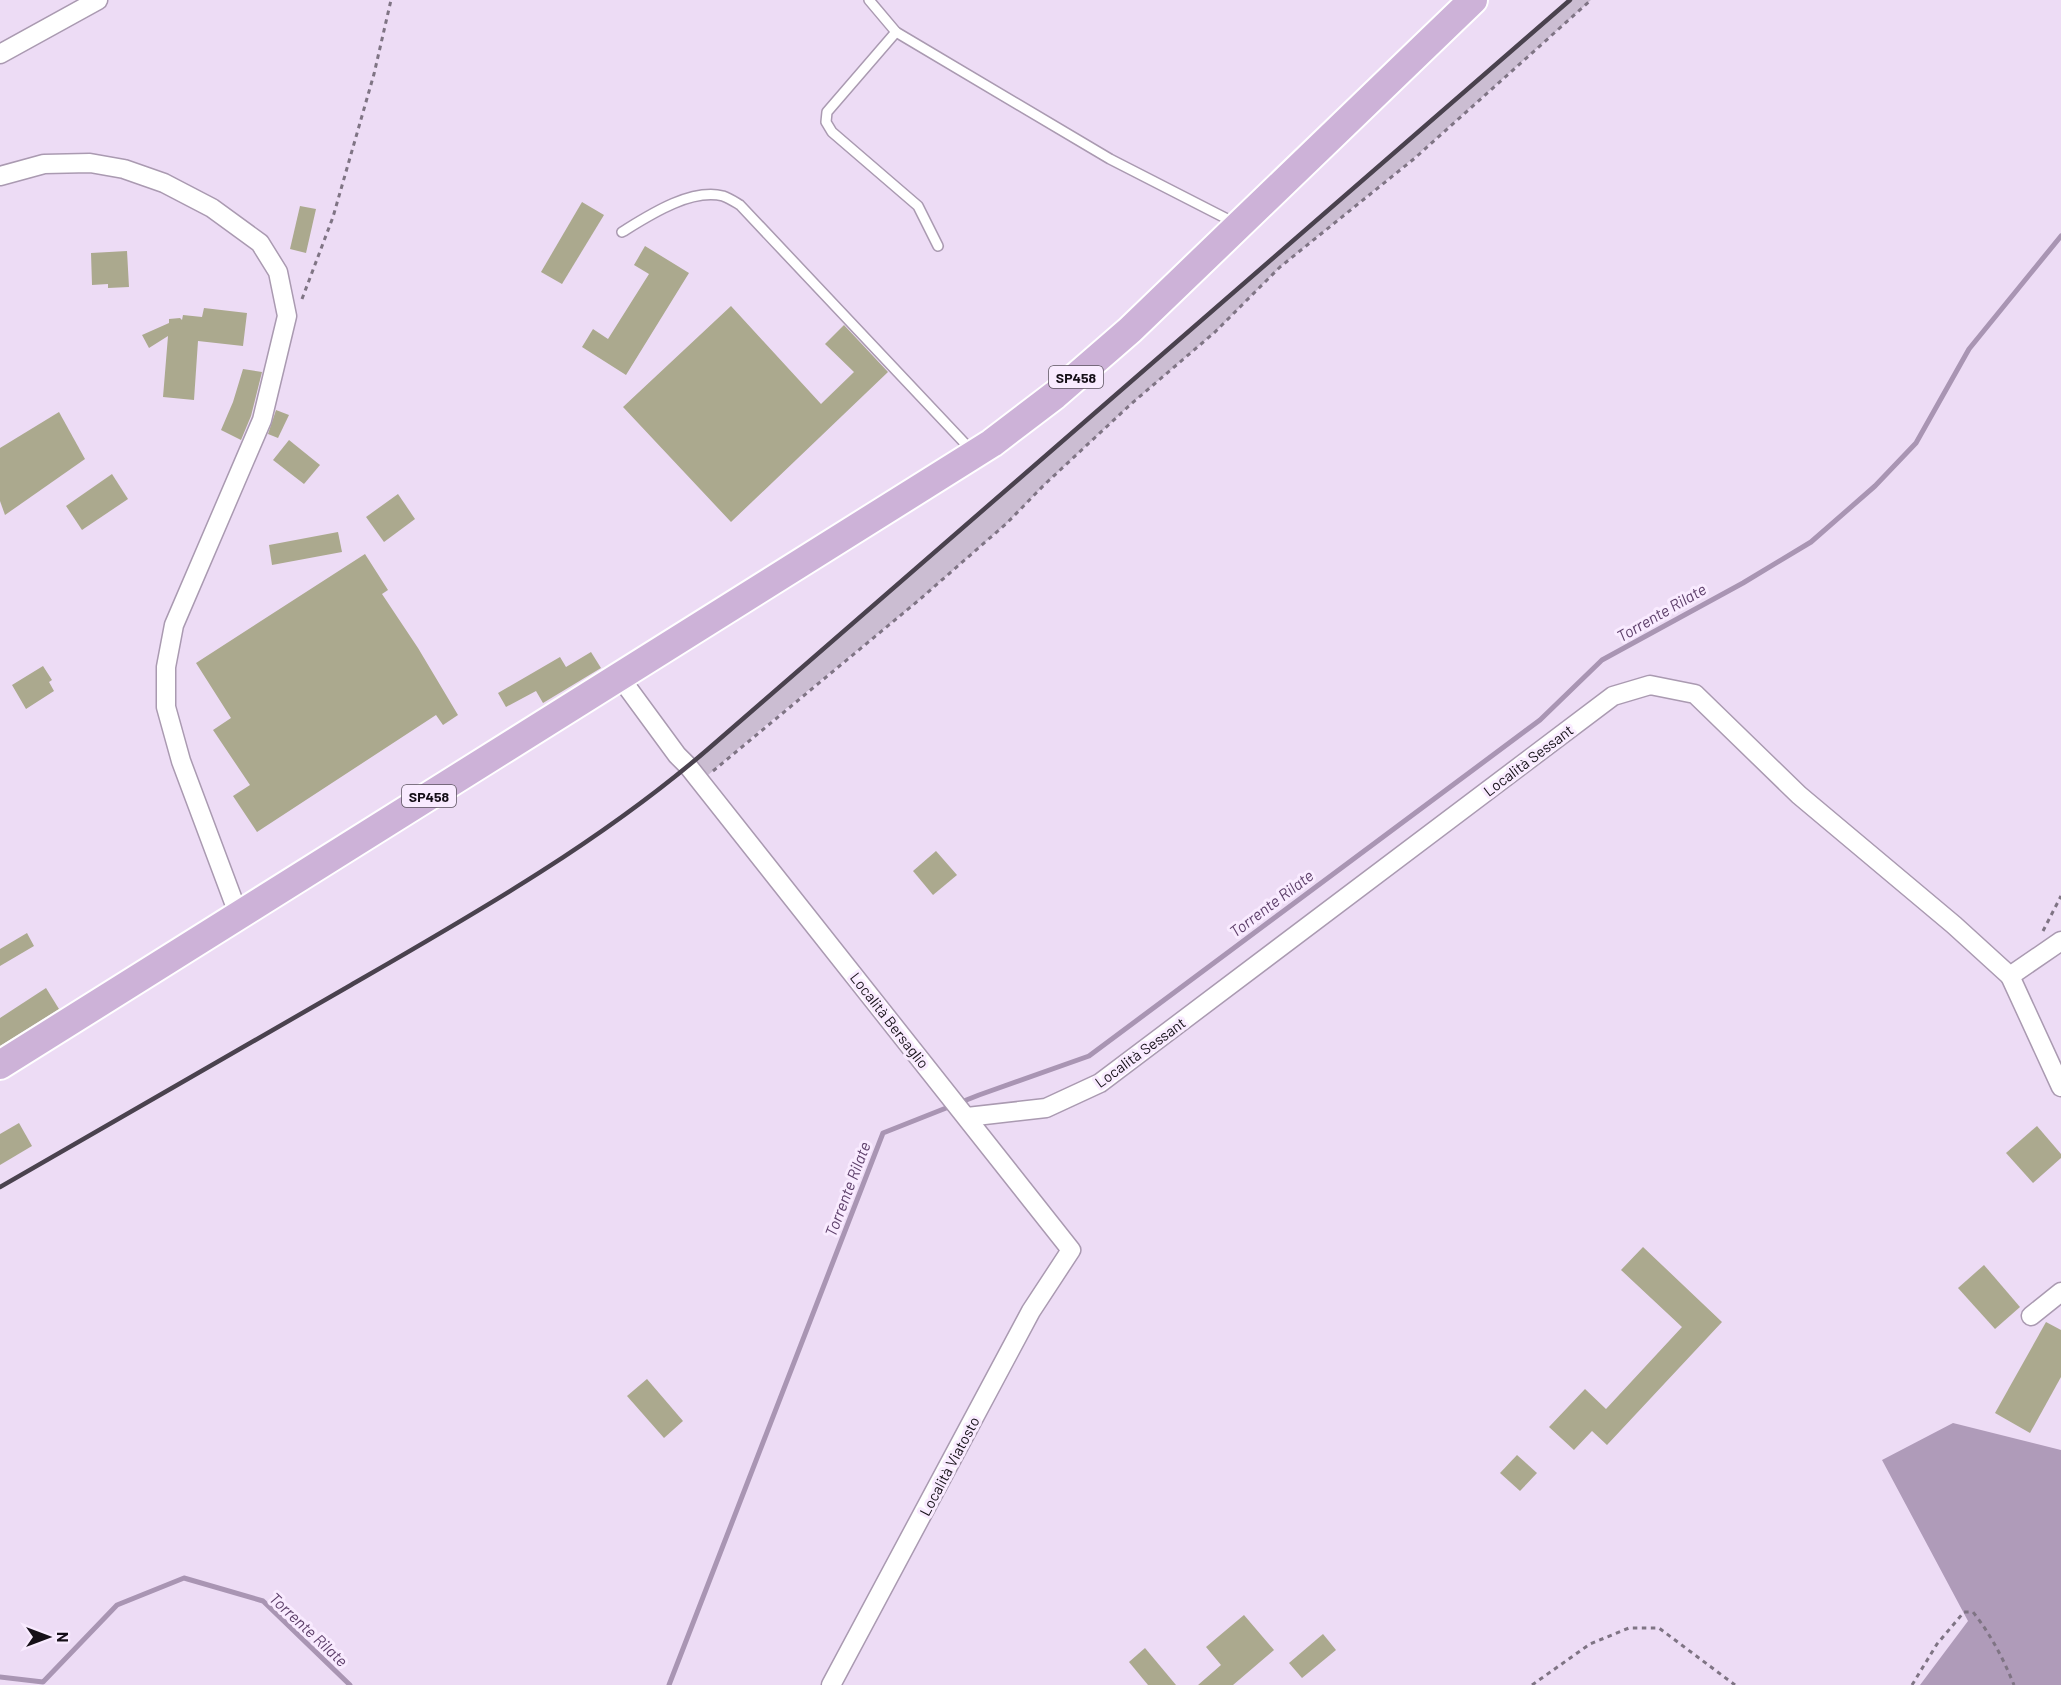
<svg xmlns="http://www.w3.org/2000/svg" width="2061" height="1685" font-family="Barlow,sans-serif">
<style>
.green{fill:#cbbdd2}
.forest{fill:#af9bb9}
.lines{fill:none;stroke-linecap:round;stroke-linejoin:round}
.stream{stroke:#a995b3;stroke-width:5}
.building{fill:#aba98e}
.lane-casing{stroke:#aa9ab1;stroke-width:12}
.street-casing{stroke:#aa9ab1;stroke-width:21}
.primary-casing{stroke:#fff;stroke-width:32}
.path{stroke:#7f7484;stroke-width:3;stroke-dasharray:4.5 4.5;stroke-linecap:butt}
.lane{stroke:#fff;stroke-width:9}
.street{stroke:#fff;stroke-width:18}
.primary{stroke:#cdb2d8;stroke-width:28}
.rail{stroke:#4a424e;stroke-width:4.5}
.labels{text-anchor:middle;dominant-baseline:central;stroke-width:6;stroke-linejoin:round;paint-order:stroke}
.shield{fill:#f9ebff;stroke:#5a525d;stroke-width:1.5}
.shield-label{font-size:14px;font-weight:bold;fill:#161018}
.street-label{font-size:15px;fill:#161018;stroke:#f9ebff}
.water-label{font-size:16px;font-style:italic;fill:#5e406b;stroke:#f9ebff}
</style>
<rect width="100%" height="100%" fill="#eddcf5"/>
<!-- green -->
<polygon class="green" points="1570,0 1591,0 1415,157 1280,267 1215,332 1131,404 1044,485 1007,523 919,600 761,729 700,782 688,766"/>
<!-- forest -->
<polygon class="forest" points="1953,1423 2061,1450 2061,1685 1920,1685 1968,1621 1882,1460"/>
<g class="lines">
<!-- stream -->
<g class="stream">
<polyline points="0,1677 43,1682 117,1605 184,1578 263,1601 350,1685"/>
<polyline points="669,1685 883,1133 979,1095 1089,1056 1540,720 1602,660 1743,583 1811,542 1875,486 1916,443 1969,349 2061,236"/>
</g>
</g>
<!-- building -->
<g class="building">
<polygon points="582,202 604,215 562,284 541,272"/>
<polygon points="300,206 316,209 306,253 290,249"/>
<polygon points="645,246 689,273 626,375 582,347 593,329 608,339 649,274 634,265"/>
<polygon points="127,251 129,287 108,288 108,284 92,285 91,253"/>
<polygon points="731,306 821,404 854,372 825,344 844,325 888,372 731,522 623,407"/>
<polygon points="204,308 247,313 243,346 198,341 194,400 163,397 168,336 149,348 142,335 169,323 169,319 180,318 182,320 183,315 202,317"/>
<polygon points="243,369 262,372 251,416 241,440 221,430 233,402"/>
<polygon points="276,410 289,415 278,438 268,434"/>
<polygon points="59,412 85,459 5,515 0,501 0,448"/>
<polygon points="289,440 320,465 304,484 273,460"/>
<polygon points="112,474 128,499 82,530 66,506"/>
<polygon points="398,494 415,519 384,542 366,517"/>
<polygon points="338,532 342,552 272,565 269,545"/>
<polygon points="365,554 388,590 382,594 418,648 458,715 443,725 436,715 257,832 233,796 250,785 213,730 231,718 196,663"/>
<polygon points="591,652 601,668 543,703 536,691 506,707 498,693 560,657 566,667"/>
<polygon points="43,666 52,680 49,682 54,691 26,709 12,685"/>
<polygon points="936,851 957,875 933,895 913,871"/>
<polygon points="27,933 34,946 0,966 0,949"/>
<polygon points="46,988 59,1009 0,1046 0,1018"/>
<polygon points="19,1123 32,1146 0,1165 0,1134"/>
<polygon points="2037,1126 2061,1154 2061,1158 2033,1183 2006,1153"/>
<polygon points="1643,1247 1722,1322 1607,1445 1592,1431 1574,1450 1549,1427 1585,1389 1606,1409 1682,1327 1621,1270"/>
<polygon points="1984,1265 2020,1307 1995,1329 1958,1288"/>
<polygon points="2046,1322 2061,1330 2061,1377 2030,1433 1995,1413"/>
<polygon points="647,1379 683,1421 664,1438 627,1396"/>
<polygon points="1517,1455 1537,1473 1520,1491 1500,1473"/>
<polygon points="1244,1615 1274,1650 1233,1685 1198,1685 1221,1665 1206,1647"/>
<polygon points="1323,1634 1336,1650 1302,1678 1289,1663"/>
<polygon points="1145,1648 1176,1685 1148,1685 1129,1662"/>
</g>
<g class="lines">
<defs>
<g id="lane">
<polyline points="869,0 896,32 1110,159 1237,224"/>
<polyline points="896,32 827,112 826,122 832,132 918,206 938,246"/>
<path d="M622,232C648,216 690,188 723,196C729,198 735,202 740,205L973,452"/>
</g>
<g id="street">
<polyline points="0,54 98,0"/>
<polyline points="0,176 44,164 90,163 124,169 164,183 212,208 260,243 278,272 287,316 262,420 174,625 166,667 166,707 181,761 239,916"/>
<polyline points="619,676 677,755 688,766 1071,1250 1031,1311 831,1685"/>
<polyline points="2010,976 2061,1087"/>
<polyline points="967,1117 1046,1108 1100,1083 1613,696 1650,685 1695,694 1799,795 1954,925 2010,976 2061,941"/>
<polyline points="2031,1316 2061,1292"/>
</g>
<polyline id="primary" points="0,1065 992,443 1055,395 1130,330 1473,0"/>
</defs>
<!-- lane casing -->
<use href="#lane" class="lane-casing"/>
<!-- street casing -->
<use href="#street" class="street-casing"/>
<!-- primary casing -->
<use href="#primary" class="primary-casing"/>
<!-- path -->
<g class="path">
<polyline points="302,299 333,217 374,74 391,0"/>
<polyline points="713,771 919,600 1007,523 1044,485 1131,404 1215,332 1280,267 1415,158 1591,0"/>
<polyline points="2043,931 2061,896"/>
<polyline points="1532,1685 1590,1644 1629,1628 1659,1628 1735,1685"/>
<path d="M1912,1685L1937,1644L1964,1612H1973C1991,1635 2003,1658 2014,1685"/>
</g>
<!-- lane -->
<use href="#lane" class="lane"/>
<!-- street -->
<use href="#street" class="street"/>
<!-- primary -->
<use href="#primary" class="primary"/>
<!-- rail -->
<path class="rail" d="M0,1187C117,1120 234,1052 351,985C474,914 599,843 707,750L1570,0"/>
</g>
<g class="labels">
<!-- shield labels -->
<g class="shield">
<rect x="1049" y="366" width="54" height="22" rx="4.5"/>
<rect x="402" y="785" width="54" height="22" rx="4.5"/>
</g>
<g class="shield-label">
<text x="1076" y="377">SP458</text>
<text x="429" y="796">SP458</text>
</g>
<!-- street labels -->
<g class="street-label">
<text transform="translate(1528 760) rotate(-37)">Località Sessant</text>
<text transform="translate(890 1020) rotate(52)">Località Bersaglio</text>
<text transform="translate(1140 1052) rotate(-36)">Località Sessant</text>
<text transform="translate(949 1466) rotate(-62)">Località Viatosto</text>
</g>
<!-- water labels -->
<g class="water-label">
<text transform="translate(1661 612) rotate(-30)">Torrente Rilate</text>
<text transform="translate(1271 903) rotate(-37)">Torrente Rilate</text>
<text transform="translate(847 1189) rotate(-69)">Torrente Rilate</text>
<text transform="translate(309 1629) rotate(43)">Torrente Rilate</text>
</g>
</g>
<!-- north arrow -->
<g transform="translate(48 1637) rotate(90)" stroke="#f9ebff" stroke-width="4.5" paint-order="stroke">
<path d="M0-4.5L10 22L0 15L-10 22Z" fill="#161018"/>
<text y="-9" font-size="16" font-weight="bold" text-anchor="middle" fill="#161018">N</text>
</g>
</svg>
